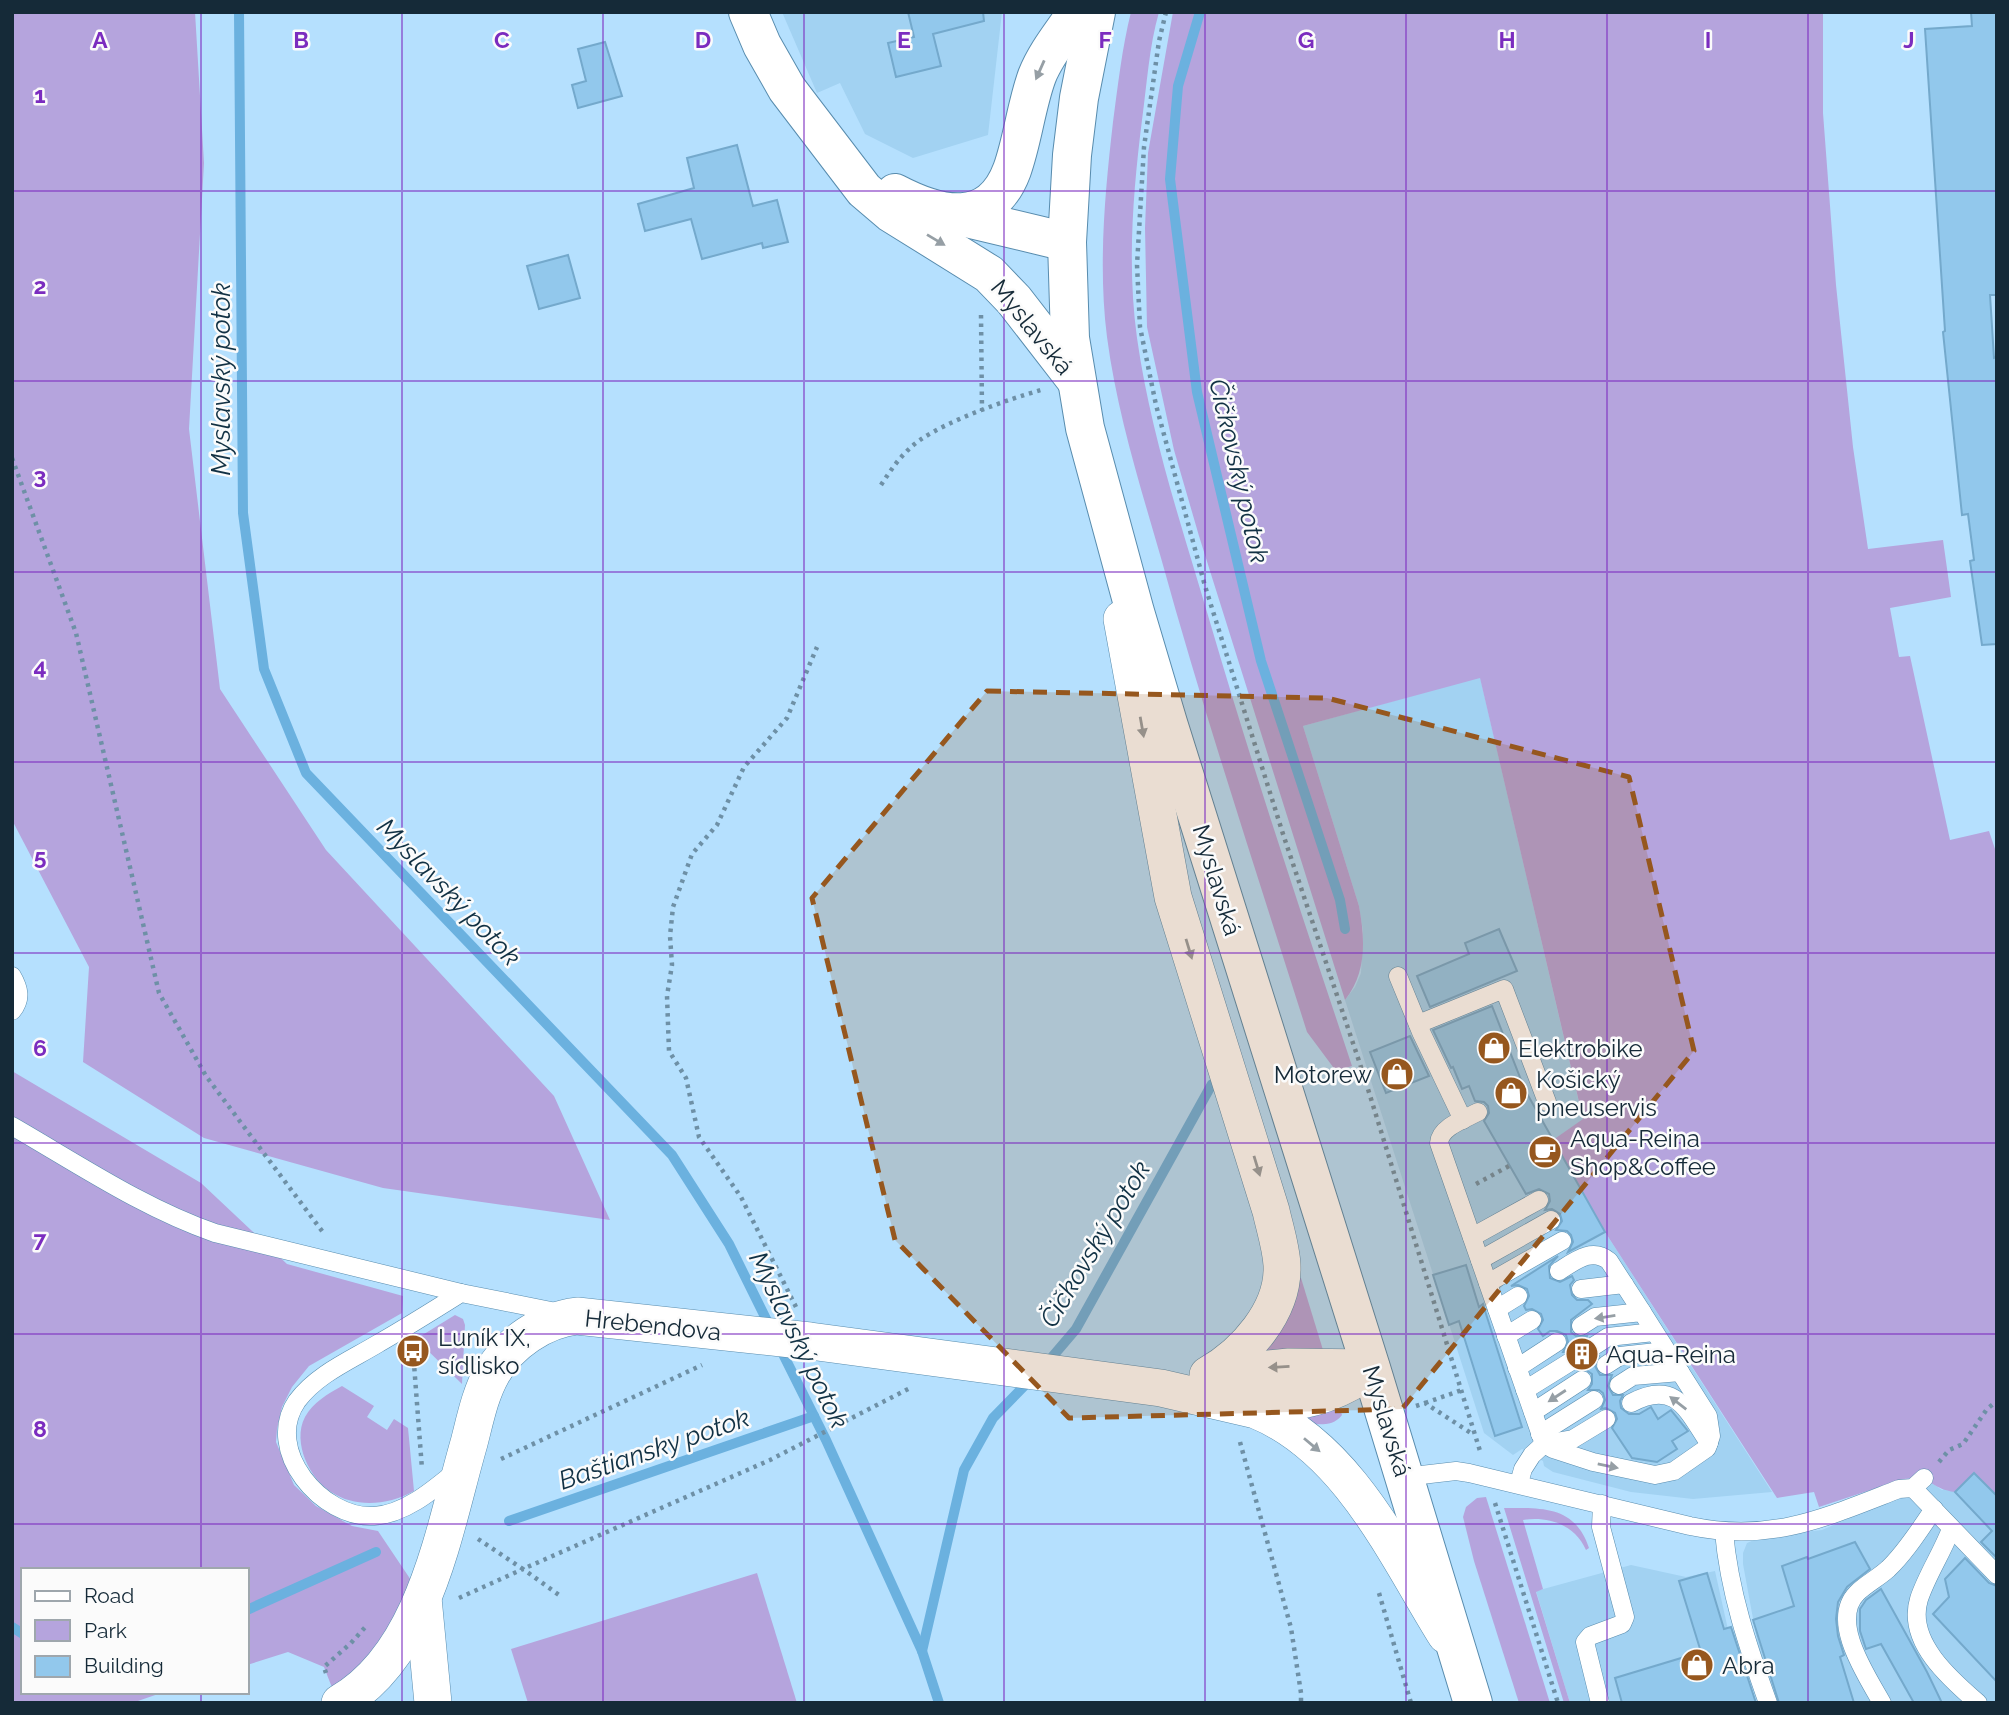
<svg xmlns="http://www.w3.org/2000/svg" width="2009" height="1715" font-family="Raleway,sans-serif">
<style>
.built{fill:#a2d2f2}
.green{fill:#b5a4dd}
.lines{fill:none;stroke-linecap:round;stroke-linejoin:round}
.stream{stroke:#6bb1df;stroke-width:10}
.building{fill:#92c8ec;stroke:#74a9cc;stroke-width:2}
.lane-casing{stroke:#588cae;stroke-width:19}
.street-casing{stroke:#588cae;stroke-width:38}
.secondary-casing{stroke:#588cae;stroke-width:40}
.path{stroke:#6e90a6;stroke-width:4.5;stroke-dasharray:3.5 5;stroke-linecap:butt}
.lane{stroke:#fff;stroke-width:18}
.street{stroke:#fff;stroke-width:37}
.secondary{stroke:#fff;stroke-width:38}
.oneway{fill:#969fa5}
.marked{fill:#96571e;fill-opacity:0.2;stroke:#96571e;stroke-width:5;stroke-dasharray:14 9;stroke-linejoin:round}
.grid{fill:none;stroke:#7b2cbf;stroke-width:2;stroke-opacity:0.55}
.labels{text-anchor:middle;dominant-baseline:central;stroke-width:5;stroke-linejoin:round;paint-order:stroke}
.street-label{font-size:24px;fill:#152a38;stroke:#fbfbfb}
.poi-label{font-size:24px;fill:#152a38;stroke:#fbfbfb;text-anchor:start}
.water-label{font-size:26px;font-style:italic;fill:#113144;stroke:#fbfbfb}
.grid-label{font-size:23px;text-anchor:middle;font-weight:bold;fill:#7b2cbf;stroke:#fbfbfb;stroke-width:5;stroke-linejoin:round;paint-order:stroke}
</style>
<rect width="100%" height="100%" fill="#b5e0fe"/>
<!-- built -->
<g class="built">
<polygon points="782,12 1002,12 988,135 913,158 865,134 840,83 817,93"/>
<polygon points="1480,677 1583,1120 1553,1141 1605,1232 1772,1492 1693,1499 1631,1492 1553,1472 1544,1466 1543,1461 1522,1449 1513,1455 1484,1433 1345,1000 1355,987 1361,973 1363,931 1359,906 1303,726"/>
<polygon points="1974,1473 1997,1496 1997,1703 1778,1703 1758,1646 1743,1564 1743,1553 1747,1543 1761,1537 1822,1530 1898,1497 1924,1478 1942,1490"/>
<polygon points="1631,1565 1686,1577 1715,1571 1731,1643 1749,1703 1570,1703 1536,1591"/>
</g>
<!-- green -->
<g class="green">
<polygon points="12,12 195,12 204,163 189,429 220,689 326,850 554,1096 610,1220 383,1188 204,1138 83,1062 89,967 12,820"/>
<path d="M1131,12H1159C1149,47 1147,84 1142,120C1133,192 1127,266 1137,338C1151,437 1184,533 1212,629C1255,776 1304,921 1352,1066L1336,1071L1307,1032C1257,874 1205,717 1161,558C1140,485 1117,413 1107,337C1098,266 1105,192 1113,122C1118,85 1122,48 1131,12Z"/>
<path d="M1173,12H1823V113L1836,285L1853,447L1868,549L1943,540L1951,597L1890,608L1899,657L1910,656L1950,840L1989,831L1997,855V1496L1974,1474L1955,1492C1930,1489 1932,1475 1904,1479L1819,1507L1814,1492L1777,1498L1605,1232L1553,1140L1583,1119L1480,678L1303,726L1359,906C1365,939 1367,972 1345,1000L1199,536L1174,450L1147,327L1145,228L1148,153Z"/>
<polygon points="12,1071 201,1183 287,1264 403,1296 402,1313 309,1366 292,1387 282,1407 277,1429 276,1442 294,1485 316,1506 352,1526 378,1531 423,1598 338,1703 324,1667 288,1652 247,1665 247,1570 23,1570 23,1692 164,1692 135,1702 12,1703"/>
<polygon points="1298,1277 1301,1278 1323,1350 1263,1355"/>
<polygon points="455,1315 463,1319 465,1325 462,1384 416,1339"/>
<path d="M342,1386L374,1406L367,1417L387,1430L394,1419L408,1428L414,1491C374,1513 324,1506 305,1459C300,1446 298,1430 305,1417C313,1402 328,1394 342,1386Z"/>
<path d="M1340,1409L1342,1415C1333,1427 1320,1424 1307,1424L1299,1414Z"/>
<polygon points="1486,1497 1550,1703 1519,1703 1474,1561 1463,1517 1466,1507 1477,1498"/>
<path d="M1504,1508C1543,1508 1575,1506 1589,1548L1586,1550C1575,1525 1549,1516 1523,1520L1543,1589L1536,1592L1570,1703H1564Z"/>
<polygon points="757,1573 797,1703 528,1703 511,1649"/>
</g>
<g class="lines">
<!-- stream -->
<g class="stream">
<polyline points="239,12 243,513 264,669 306,773 672,1155 729,1244 771,1329"/>
<polyline points="1200,12 1178,86 1170,179 1197,392 1261,661 1340,900 1345,929"/>
<polyline points="779,1346 826,1440 922,1651 939,1703"/>
<polyline points="1047,1363 1076,1329 1212,1084"/>
<polyline points="509,1521 814,1416"/>
<polyline points="247,1610 376,1552"/>
<polyline points="12,1627 23,1634"/>
<polyline points="922,1651 964,1470 993,1418 1031,1379"/>
</g>
</g>
<!-- building -->
<g class="building">
<polygon points="908,12 983,12 984,21 933,34 941,66 896,77 888,43 914,37"/>
<polygon points="1971,12 1997,12 1997,295 1990,295 1994,358 1997,357 1997,644 1982,645 1970,561 1974,560 1968,514 1962,515 1943,332 1945,331 1925,29 1972,26"/>
<polygon points="605,42 622,96 578,108 572,85 586,81 578,49"/>
<polygon points="737,145 753,206 777,200 788,242 763,248 762,243 702,259 691,219 645,231 638,204 694,188 687,158"/>
<polygon points="568,255 580,298 539,309 527,266"/>
<polygon points="1499,929 1517,971 1430,1007 1417,976 1469,954 1465,943"/>
<polygon points="1492,1006 1525,1090 1605,1232 1568,1252 1573,1242 1571,1235 1567,1231 1556,1230 1562,1221 1560,1214 1552,1209 1545,1210 1550,1201 1549,1194 1539,1189 1526,1194 1484,1121 1489,1113 1488,1106 1484,1102 1475,1101 1469,1086 1462,1089 1453,1067 1451,1068 1433,1030"/>
<polygon points="1410,1036 1429,1076 1386,1093 1370,1052"/>
<polygon points="1558,1256 1549,1266 1550,1278 1560,1282 1572,1276 1574,1280 1570,1285 1572,1295 1577,1300 1588,1300 1592,1304 1571,1320 1571,1332 1576,1336 1587,1336 1583,1346 1584,1352 1589,1356 1599,1356 1595,1366 1600,1375 1612,1375 1608,1386 1613,1395 1623,1395 1620,1401 1621,1408 1629,1414 1639,1414 1651,1407 1658,1419 1671,1410 1688,1431 1672,1441 1677,1449 1657,1462 1632,1458 1612,1428 1617,1419 1615,1413 1606,1408 1601,1409 1605,1400 1603,1393 1599,1390 1588,1390 1592,1384 1592,1374 1586,1370 1578,1370 1581,1361 1576,1352 1563,1352 1568,1342 1566,1335 1557,1331 1550,1331 1543,1336 1538,1329 1543,1320 1541,1314 1532,1309 1526,1310 1524,1306 1529,1296 1527,1289 1518,1285 1511,1286"/>
<polygon points="1466,1265 1479,1307 1483,1304 1486,1314 1522,1427 1495,1436 1459,1321 1449,1325 1433,1275"/>
<polygon points="1974,1473 1997,1496 1997,1558 1981,1542 1992,1531 1955,1492"/>
<polygon points="1855,1542 1870,1569 1847,1587 1838,1602 1836,1619 1838,1636 1844,1655 1840,1657 1854,1703 1779,1703 1753,1620 1794,1606 1782,1566 1807,1557 1808,1559"/>
<polygon points="1965,1558 1989,1583 1997,1586 1997,1682 1933,1614 1949,1597 1945,1579"/>
<polygon points="1707,1573 1724,1629 1731,1627 1756,1703 1622,1703 1615,1678 1701,1652 1679,1581"/>
<polygon points="1881,1589 1927,1672 1942,1703 1914,1703 1881,1644 1866,1649 1860,1631 1860,1609 1866,1600"/>
</g>
<g class="lines">
<defs>
<g id="lane">
<path d="M12,976C19,988 22,999 12,1011"/>
<polyline points="1398,976 1421,1032 1463,1120"/>
<polyline points="1418,1024 1504,989 1547,1102"/>
<path d="M1478,1112C1465,1119 1440,1127 1439,1143L1544,1444L1553,1449L1593,1462L1655,1475L1674,1471L1707,1448L1711,1436L1708,1416L1642,1312L1595,1317L1581,1326"/>
<path d="M12,1126C78,1164 143,1208 215,1233L461,1293"/>
<polyline points="1472,1237 1539,1200"/>
<polyline points="1480,1260 1551,1220"/>
<path d="M1559,1271C1575,1261 1592,1247 1609,1261L1642,1312"/>
<polyline points="1488,1283 1562,1241"/>
<polyline points="1581,1289 1624,1284"/>
<polyline points="1497,1309 1518,1296"/>
<polyline points="1506,1336 1532,1320"/>
<polyline points="1594,1346 1608,1337 1654,1332"/>
<polyline points="1606,1365 1620,1356 1666,1351"/>
<polyline points="1517,1368 1557,1342"/>
<polyline points="1619,1385 1633,1376 1680,1372"/>
<polyline points="1525,1390 1570,1362"/>
<path d="M1631,1403C1676,1379 1687,1410 1709,1443"/>
<polyline points="1533,1412 1582,1380"/>
<polyline points="1540,1434 1594,1400"/>
<path d="M456,1471C433,1490 405,1514 374,1516C322,1519 263,1450 297,1401C317,1374 351,1360 379,1343C407,1327 434,1310 461,1293L561,1313"/>
<path d="M1404,1477L1456,1471L1469,1473L1690,1526C1771,1543 1824,1518 1899,1489L1913,1488L1924,1478"/>
<polyline points="1519,1483 1523,1469 1532,1455 1544,1444 1573,1439 1606,1419"/>
<polyline points="1913,1488 1997,1575"/>
<path d="M1951,1529C1942,1553 1927,1575 1919,1599C1906,1641 1950,1679 1978,1703"/>
<path d="M1724,1532C1729,1591 1748,1647 1768,1703"/>
<polyline points="1600,1703 1585,1642 1590,1636 1622,1624 1625,1617 1601,1527 1602,1504"/>
<path d="M1882,1703C1867,1676 1829,1621 1857,1593C1866,1584 1878,1578 1888,1569C1906,1552 1920,1529 1934,1509"/>
</g>
<g id="street">
<path d="M1122,619L1173,897L1271,1211C1275,1229 1281,1247 1282,1265C1284,1311 1245,1354 1208,1375"/>
<polyline points="1209,1375 1289,1367 1371,1368"/>
<path d="M1246,1404C1292,1406 1335,1397 1371,1368"/>
<polyline points="423,1598 433,1703"/>
<path d="M340,1703C425,1654 444,1529 469,1443C475,1420 480,1394 492,1373C509,1343 543,1320 577,1316L810,1341L1161,1388L1256,1410C1349,1448 1396,1555 1446,1635"/>
</g>
<g id="secondary">
<polyline points="748,12 762,45 787,89 864,190 891,213 989,274 1014,300 1076,380"/>
<polyline points="1096,12 1079,98 1072,155 1067,242 1070,338 1085,428 1135,612 1168,723 1371,1368 1473,1703"/>
<path d="M895,193C939,216 990,229 1012,170C1023,139 1026,106 1037,76C1046,53 1063,33 1077,12"/>
<polyline points="950,214 1067,242"/>
</g>
</defs>
<!-- lane casing -->
<use href="#lane" class="lane-casing"/>
<!-- street casing -->
<use href="#street" class="street-casing"/>
<!-- secondary casing -->
<use href="#secondary" class="secondary-casing"/>
<!-- path -->
<g class="path">
<polyline points="1166,12 1159,41 1144,147 1137,265 1140,327 1156,405 1205,586 1283,834 1363,1073 1480,1451"/>
<polyline points="981,315 982,411"/>
<polyline points="12,458 76,633 159,993 206,1076 325,1235"/>
<path d="M881,485C892,468 903,452 920,440C949,420 1006,400 1041,390"/>
<polyline points="1342,1080 1363,1073"/>
<polyline points="1476,1184 1509,1166"/>
<polyline points="796,1307 741,1197 699,1137 686,1078 669,1051 667,996 672,965 670,936 673,907 692,854 717,825 744,767 787,718 817,647"/>
<polyline points="413,1351 422,1469"/>
<polyline points="1425,1403 1462,1390"/>
<polyline points="1416,1406 1425,1403 1474,1435"/>
<polyline points="1240,1442 1291,1628 1301,1693 1301,1703"/>
<polyline points="501,1459 702,1365"/>
<polyline points="1939,1462 1949,1450 1963,1444 1987,1409 1997,1401"/>
<polyline points="1495,1503 1558,1703"/>
<polyline points="478,1539 523,1569 770,1460 910,1388"/>
<polyline points="1379,1593 1411,1703"/>
<polyline points="459,1598 523,1569 559,1595"/>
<polyline points="326,1673 324,1667 351,1643 368,1624"/>
</g>
<!-- lane -->
<use href="#lane" class="lane"/>
<!-- street -->
<use href="#street" class="street"/>
<!-- secondary -->
<use href="#secondary" class="secondary"/>
</g>
<!-- one-way arrows -->
<defs><path id="oneway-solid" d="M-6-.8H1V-3.2L6.5 0L1 3.2V.8H-6Z" transform="scale(1.75)"/></defs>
<g class="oneway">
<use href="#oneway-solid" transform="translate(1040 70) rotate(114)"/>
<use href="#oneway-solid" transform="translate(936 240) rotate(31)"/>
<use href="#oneway-solid" transform="translate(1142 727) rotate(80)"/>
<use href="#oneway-solid" transform="translate(1189 949) rotate(73)"/>
<use href="#oneway-solid" transform="translate(1257 1166) rotate(73)"/>
<use href="#oneway-solid" transform="translate(1605 1317) rotate(171)"/>
<use href="#oneway-solid" transform="translate(1279 1367) rotate(177)"/>
<use href="#oneway-solid" transform="translate(1557 1396) rotate(147)"/>
<use href="#oneway-solid" transform="translate(1678 1403) rotate(-142)"/>
<use href="#oneway-solid" transform="translate(1312 1445) rotate(40)"/>
<use href="#oneway-solid" transform="translate(1608 1466) rotate(12)"/>
</g>
<!-- marked area -->
<path class="marked" d="M987,691L1327,698L1629,777L1694,1051L1402,1409L1069,1418L895,1240L812,898Z"/>
<!-- grid -->
<path class="grid" d="M201,12V1570M402,12V1703M603,12V1703M804,12V1703M1004,12V1703M1205,12V1703M1406,12V1703M1607,12V1703M1808,12V1703M12,191H1997M12,381H1997M12,572H1997M12,762H1997M12,953H1997M12,1143H1997M12,1334H1997M12,1524H1997M201,1692V1703"/>
<!-- icons -->
<defs>
<symbol id="shop-disc" viewBox="-11 -11 22 22"><circle r="9.5" fill="#96571e" stroke="#fbfbfb"/><path d="M-5-2.5h2.3a2.7 3.5 0 0 1 5.4 0H5L5.5 6h-11ZM-1.5-2.5h3a1.5 2.3 0 0 0-3 0Z" fill="#fff"/></symbol>
<symbol id="cafe-disc" viewBox="-11 -11 22 22"><circle r="9.5" fill="#96571e" stroke="#fbfbfb"/><path d="M-5.5-4.5H6V0H3Q3 3.5 0 3.5H-2.5Q-5.5 3.5-5.5 0ZM3-3.2v2h1.7v-2ZM-6 4.5H4V6H-6Z" fill="#fff"/></symbol>
<symbol id="bus-disc" viewBox="-11 -11 22 22"><circle r="9.5" fill="#96571e" stroke="#fbfbfb"/><path d="M-5-6H5V4H4V6H2V4H-2V6H-4V4H-5ZM-3.5-4V0h7V-4ZM-3.5 1.2v1.5H-2V1.2ZM2 1.2v1.5H3.5V1.2Z" fill="#fff"/></symbol>
<symbol id="building-disc" viewBox="-11 -11 22 22"><circle r="9.5" fill="#96571e" stroke="#fbfbfb"/><path d="M-4-6H4V6H1V3H-1V6H-4ZM-2.5-4.3h1.7v1.8h-1.7ZM.8-4.3h1.7v1.8H.8ZM-2.5-1h1.7V.8h-1.7ZM.8-1h1.7V.8H.8Z" fill="#fff"/></symbol>
</defs>
<g fill-rule="evenodd">
<use href="#shop-disc" x="1475" y="1029" width="38" height="38"/>
<use href="#shop-disc" x="1378" y="1055" width="38" height="38"/>
<use href="#shop-disc" x="1492" y="1074" width="38" height="38"/>
<use href="#cafe-disc" x="1526" y="1133" width="38" height="38"/>
<use href="#bus-disc" x="394" y="1332" width="38" height="38"/>
<use href="#building-disc" x="1563" y="1335" width="38" height="38"/>
<use href="#shop-disc" x="1678" y="1646" width="38" height="38"/>
</g>
<g class="labels">
<!-- street labels -->
<g class="street-label">
<text transform="translate(1032 327) rotate(51)">Myslavská</text>
<text transform="translate(1217 880) rotate(73)">Myslavská</text>
<text transform="translate(653 1325) rotate(6)">Hrebendova</text>
<text transform="translate(1387 1421) rotate(73)">Myslavská</text>
</g>
<!-- poi labels -->
<g class="poi-label">
<text x="1518" y="1048">Elektrobike</text>
<text x="1372" y="1074" text-anchor="end">Motorew</text>
<text x="1536" y="1079">Košický<tspan x="1536" dy="28">pneuservis</tspan></text>
<text x="1570" y="1138">Aqua-Reina<tspan x="1570" dy="28">Shop&amp;Coffee</tspan></text>
<text x="438" y="1337">Luník IX,<tspan x="438" dy="28">sídlisko</tspan></text>
<text x="1606" y="1354">Aqua-Reina</text>
<text x="1722" y="1665">Abra</text>
</g>
<!-- water labels -->
<g class="water-label">
<text transform="translate(221 379) rotate(-90)">Myslavský potok</text>
<text transform="translate(1239 471) rotate(77)">Čičkovský potok</text>
<text transform="translate(449 892) rotate(46)">Myslavský potok</text>
<text transform="translate(1095 1244) rotate(-59)">Čičkovský potok</text>
<text transform="translate(799 1340) rotate(64)">Myslavský potok</text>
<text transform="translate(654 1449) rotate(-19)">Baštiansky potok</text>
</g>
</g>
<g class="grid-label">
<text x="100" y="48">A</text>
<text x="301" y="48">B</text>
<text x="502" y="48">C</text>
<text x="703" y="48">D</text>
<text x="904" y="48">E</text>
<text x="1105" y="48">F</text>
<text x="1306" y="48">G</text>
<text x="1507" y="48">H</text>
<text x="1708" y="48">I</text>
<text x="1909" y="48">J</text>
<text x="40" y="103">1</text>
<text x="40" y="294">2</text>
<text x="40" y="484">3</text>
<text x="40" y="675">4</text>
<text x="40" y="865">5</text>
<text x="40" y="1056">6</text>
<text x="40" y="1247">7</text>
<text x="40" y="1437">8</text>
</g>
<!-- border -->
<rect width="2009" height="1715" fill="none" stroke="#152a38" stroke-width="28"/>
<!-- legend -->
<rect x="21" y="1568" width="228" height="126" fill="#fbfbfb" stroke="#9fa7ad" stroke-width="2"/>
<rect x="35" y="1591" width="35" height="10" fill="#ffffff" stroke="#9fa7ad" stroke-width="2"/>
<text x="84" y="1603" font-size="21" fill="#152a38">Road</text>
<rect x="35" y="1620" width="35" height="21" fill="#b5a4dd" stroke="#9fa7ad" stroke-width="2"/>
<text x="84" y="1638" font-size="21" fill="#152a38">Park</text>
<rect x="35" y="1656" width="35" height="21" fill="#92c8ec" stroke="#9fa7ad" stroke-width="2"/>
<text x="84" y="1673" font-size="21" fill="#152a38">Building</text>
</svg>
